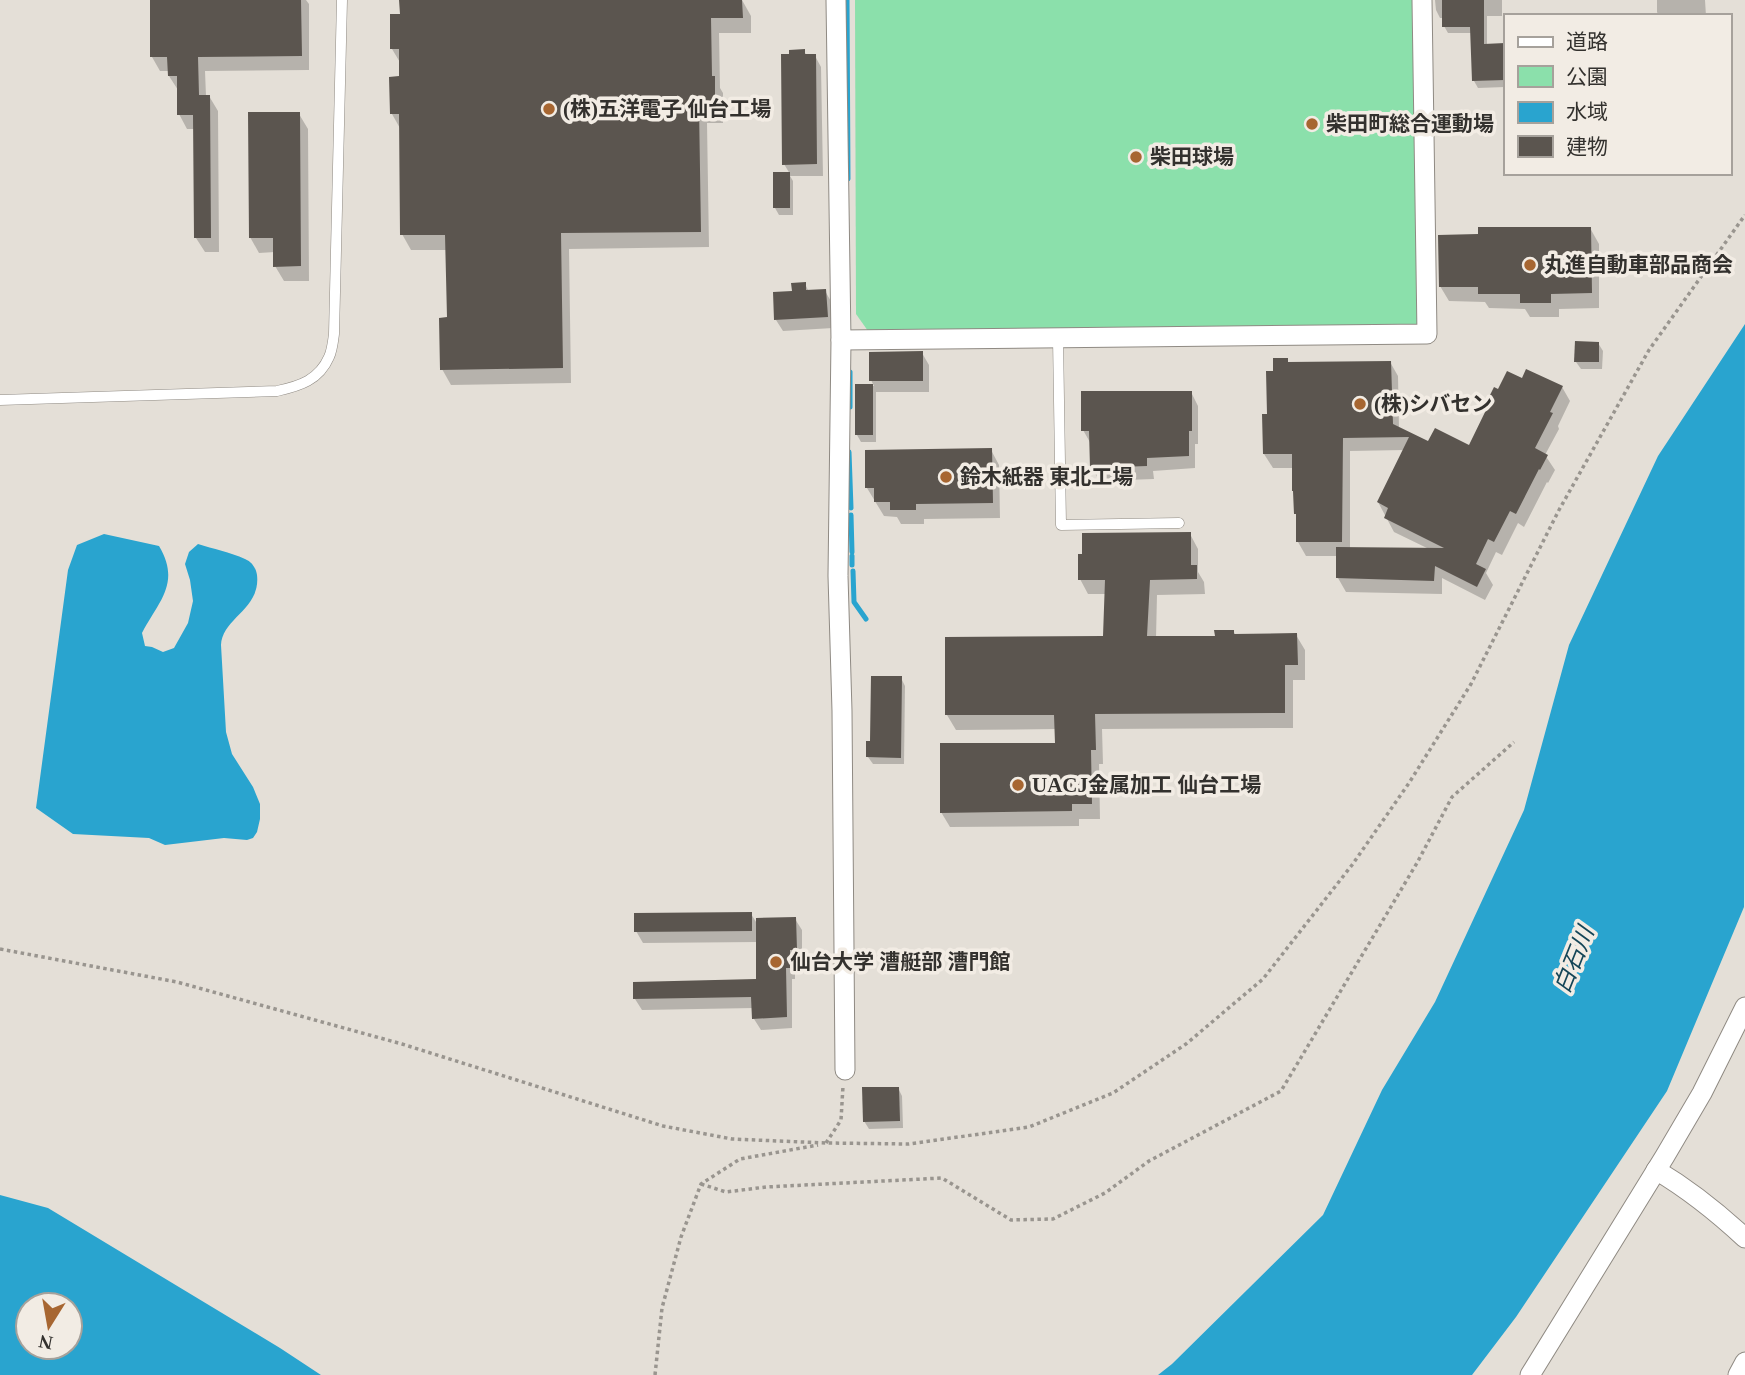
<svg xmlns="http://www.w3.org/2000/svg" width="1745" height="1375" font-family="'Times New Roman','Noto Sans JP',serif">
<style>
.green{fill:#8be0ab}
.water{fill:#29a4cf;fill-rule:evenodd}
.shadow{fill:#0003;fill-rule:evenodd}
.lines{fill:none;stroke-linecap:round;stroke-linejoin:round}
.stream{stroke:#29a4cf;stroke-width:5}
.building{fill:#5b554f}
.lane-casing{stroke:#8f8a83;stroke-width:11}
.street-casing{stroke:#8f8a83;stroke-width:21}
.path{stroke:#99958f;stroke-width:3.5;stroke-dasharray:3.5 3.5;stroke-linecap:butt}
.lane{stroke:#fff;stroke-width:10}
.street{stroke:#fff;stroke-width:19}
.poi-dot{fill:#a76631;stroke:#f2ece4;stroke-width:2.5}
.labels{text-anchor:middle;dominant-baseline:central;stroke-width:7;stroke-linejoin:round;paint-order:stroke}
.poi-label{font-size:21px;font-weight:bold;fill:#33312e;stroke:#f2ece4;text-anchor:start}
.water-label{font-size:23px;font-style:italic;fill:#144557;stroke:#f2ece4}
</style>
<rect width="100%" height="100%" fill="#e4dfd7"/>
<!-- green -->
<polygon class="green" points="855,0 1413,0 1418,328 868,331 856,314"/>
<!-- water -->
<g class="water">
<polygon points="1745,324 1744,907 1667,1091 1516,1317 1472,1375 1158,1375 1172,1364 1323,1215 1382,1090 1435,1002 1524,810 1569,645 1658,456"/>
<path d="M104,534L159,546C181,583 159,601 142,633L145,646L152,647L163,652L174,648L188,623L193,601L190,580L185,564L189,552L198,544C213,549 230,552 245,559C252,562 256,568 257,575C261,609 222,618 221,645L226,732L232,754L253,787L260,804V819L257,832L253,838L247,840L224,838L165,845L149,838L73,834L36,808L68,570L77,545Z"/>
<path d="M0,1195L48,1208L280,1348L321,1375H0ZM70,1305V1347H28V1305Z"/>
</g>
<!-- shadow -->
<g class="shadow">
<polygon points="151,0 306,0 309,4 309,70 205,71 206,96 209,96 218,111 219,252 205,252 196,238 195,129 187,129 179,114 178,90 169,76 169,71 160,71 152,57"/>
<polygon points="401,0 742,0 751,16 751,33 719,33 720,88 723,93 723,123 707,123 709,247 569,249 571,383 451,385 442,369 449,319 447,250 411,250 402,234 401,130 392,114 401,78 401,64 392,49 402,16"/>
<polygon points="1435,0 1502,0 1502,16 1487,16 1487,45 1504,45 1505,47 1505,87 1478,88 1474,81 1472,33 1448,33 1444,26 1444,18 1440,18 1436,10"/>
<polygon points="1657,0 1705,0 1706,16 1659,16 1657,12"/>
<polygon points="804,51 807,56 815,56 821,67 823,176 790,176 793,181 793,215 779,215 775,208 790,174 784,164"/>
<polygon points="299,114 308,129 309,281 284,281 275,266 275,252 259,253 250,237"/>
<polygon points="1590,228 1599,244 1599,308 1559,309 1559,317 1530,317 1525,309 1489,308 1485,302 1449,301 1440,286"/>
<polygon points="805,284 809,292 825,291 832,303 833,328 783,331 776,320"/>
<polygon points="1598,343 1603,351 1602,369 1581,369 1576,362"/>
<polygon points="922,353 929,365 929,392 876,392 876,442 861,442 857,435 857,386 874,386 871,380"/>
<path d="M1390,362L1398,376L1399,430L1429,444L1470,447L1488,410L1486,406L1498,392L1522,381L1562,387L1570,401L1558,426L1559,429L1545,455L1555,470L1548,483L1547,482L1524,527L1518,523L1502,555L1496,552L1486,573L1493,585L1485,600L1442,578V594L1346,592L1338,578V556H1306L1298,542L1294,468H1273L1264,454L1274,372L1289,364ZM1404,450L1378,502L1394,532L1429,549H1350V451Z"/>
<polygon points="1191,392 1198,406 1198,444 1195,444 1195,468 1153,471 1154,479 1099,481 1092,467 1091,444 1083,430"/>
<polygon points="991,450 999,465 1000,518 924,519 924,524 901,524 897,517 884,516 867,488"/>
<polygon points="1190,534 1198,549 1198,572 1204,582 1205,594 1157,595 1156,638 1216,638 1233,631 1236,635 1296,635 1305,650 1305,680 1293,680 1293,728 1102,729 1103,764 1099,764 1100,819 1079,819 1079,826 950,827 941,812 1057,744 1057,729 956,730 947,715 1105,638 1106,594 1088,594 1080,579"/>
<polygon points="901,678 905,686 904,764 873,764 868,757 872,742"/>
<polygon points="751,914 758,925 795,919 802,930 802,961 795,961 795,979 792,979 792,1028 761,1030 754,1019 754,1008 642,1010 635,999 758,981 758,942 643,943 636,931"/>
<polygon points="898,1088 902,1096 903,1128 869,1129 864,1121"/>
</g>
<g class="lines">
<!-- stream -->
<g class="stream">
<polyline points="847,0 848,179"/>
<polyline points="850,407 850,372"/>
<polyline points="849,452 851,508"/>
<polyline points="851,515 852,552"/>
<polyline points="852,556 852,565"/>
<polyline points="853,571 854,602 866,619"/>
</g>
</g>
<!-- building -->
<g class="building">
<polygon points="150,0 301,0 302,56 198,57 199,95 210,95 211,238 194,238 193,115 177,115 177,76 168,76 167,57 150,57"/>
<polygon points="399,0 742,0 743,18 711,18 712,76 715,76 715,107 699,107 701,232 561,233 563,368 440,370 439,318 447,317 445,235 400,235 399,114 390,114 389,77 399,76 399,49 390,49 390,14 400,14"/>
<polygon points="1442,0 1484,0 1484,44 1505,43 1505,80 1472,81 1470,27 1442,27"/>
<polygon points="805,49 805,54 816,54 817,164 782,165 781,54 789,54 789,50"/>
<polygon points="248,112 300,112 301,266 273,267 273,238 249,238"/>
<rect x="773" y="172" width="17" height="36"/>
<polygon points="1478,227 1591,227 1592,293 1551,294 1551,303 1520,303 1520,294 1478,294 1478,287 1439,287 1438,235 1478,234"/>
<polygon points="806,282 806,290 826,289 828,317 774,320 773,292 792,291 791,283"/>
<polygon points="1575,341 1599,342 1599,362 1574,362"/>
<polygon points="923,351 923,381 869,381 869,352"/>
<polygon points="1273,358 1288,358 1288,362 1391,361 1393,424 1428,441 1435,428 1469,445 1487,408 1484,407 1494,387 1498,389 1507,371 1522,378 1526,369 1563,386 1550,412 1553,413 1535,448 1548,455 1540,470 1539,469 1516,514 1510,511 1494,542 1488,539 1476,564 1486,569 1477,587 1435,566 1434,581 1336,578 1336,547 1444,548 1384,518 1388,508 1377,502 1409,437 1343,438 1342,542 1296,542 1296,514 1294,514 1293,491 1292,491 1292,454 1263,454 1262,414 1267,414 1266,371 1273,371"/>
<rect x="855" y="384" width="18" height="51"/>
<polygon points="1081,391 1192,391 1192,431 1189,431 1189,456 1147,458 1147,466 1090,468 1089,431 1081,431"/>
<polygon points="992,448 993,503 916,504 916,510 890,510 890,502 874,502 874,488 865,488 865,450"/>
<polygon points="1191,532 1191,565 1197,565 1197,579 1150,580 1147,636 1215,636 1214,630 1234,630 1234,634 1297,633 1298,665 1285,665 1285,713 1095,714 1096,750 1091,750 1092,804 1072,804 1072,811 940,813 940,743 1055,743 1054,715 945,715 945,637 1103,636 1105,580 1078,580 1078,554 1082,554 1082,533"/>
<polygon points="871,676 902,676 901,758 866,757 866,741 870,741"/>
<polygon points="752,912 752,931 634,932 634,913"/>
<polygon points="796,917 797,950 790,950 790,968 786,968 787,1017 752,1019 751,997 633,999 633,982 756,979 756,918"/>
<polygon points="862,1087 899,1087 900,1121 863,1122"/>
</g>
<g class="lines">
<defs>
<g id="lane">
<polyline points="1058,338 1061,525 1179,523"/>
<path d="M0,400L277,391C300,386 319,380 329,357C332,351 333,342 334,334L342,0"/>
</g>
<g id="street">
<polyline points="836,0 841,340 838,576 842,711 845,1070"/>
<polyline points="841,340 1427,334 1422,0"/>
<path d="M1656,1170C1688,1189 1717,1212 1745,1238"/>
<polyline points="1530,1375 1665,1156 1702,1093 1745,1007"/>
<polyline points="1738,1375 1745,1362"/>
</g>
</defs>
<!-- lane casing -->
<use href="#lane" class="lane-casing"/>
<!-- street casing -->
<use href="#street" class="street-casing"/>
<!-- path -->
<g class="path">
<polyline points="0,949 177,982 402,1044 663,1126 732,1139 826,1143 909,1144 1029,1127 1113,1093 1186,1044 1263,979 1352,865 1409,783 1471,684 1559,510 1649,350 1745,215"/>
<polyline points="826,1143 841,1120 843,1086"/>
<polyline points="701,1184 726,1192 766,1187 942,1178 1011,1220 1053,1219 1105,1193 1149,1161 1281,1091 1417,863 1452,797 1514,742"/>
<polyline points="655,1375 662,1308 681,1237 701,1184 740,1159 818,1145"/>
</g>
<!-- lane -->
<use href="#lane" class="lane"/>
<!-- street -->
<use href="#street" class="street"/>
</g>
<!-- markers -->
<g class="poi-dot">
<circle cx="549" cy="109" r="7"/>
<circle cx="1312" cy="124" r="7"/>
<circle cx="1136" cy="157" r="7"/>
<circle cx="1530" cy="265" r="7"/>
<circle cx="1360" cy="404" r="7"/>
<circle cx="946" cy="477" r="7"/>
<circle cx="1018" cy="785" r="7"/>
<circle cx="776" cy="962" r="7"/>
</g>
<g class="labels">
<!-- poi labels -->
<g class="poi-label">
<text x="563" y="109">(株)五洋電子 仙台工場</text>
<text x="1326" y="124">柴田町総合運動場</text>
<text x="1150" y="157">柴田球場</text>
<text x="1544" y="265">丸進自動車部品商会</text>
<text x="1374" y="404">(株)シバセン</text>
<text x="960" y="477">鈴木紙器 東北工場</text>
<text x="1032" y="785">UACJ金属加工 仙台工場</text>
<text x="790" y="962">仙台大学 漕艇部 漕門館</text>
</g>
<!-- water labels -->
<g class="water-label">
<text transform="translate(1574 960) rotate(-68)">白石川</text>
</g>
</g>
<!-- legend -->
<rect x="1504" y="14" width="228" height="161" fill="#f2ece4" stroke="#a6a19b" stroke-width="2"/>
<rect x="1518" y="37" width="35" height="10" fill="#ffffff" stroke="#a6a19b" stroke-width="2"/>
<text x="1566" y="49" font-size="21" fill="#33312e">道路</text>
<rect x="1518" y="66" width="35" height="21" fill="#8be0ab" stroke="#a6a19b" stroke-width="2"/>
<text x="1566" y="84" font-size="21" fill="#33312e">公園</text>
<rect x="1518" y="102" width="35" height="21" fill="#29a4cf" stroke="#a6a19b" stroke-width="2"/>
<text x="1566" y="119" font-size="21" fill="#33312e">水域</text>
<rect x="1518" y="136" width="35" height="21" fill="#5b554f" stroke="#a6a19b" stroke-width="2"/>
<text x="1566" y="154" font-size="21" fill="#33312e">建物</text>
<!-- north arrow -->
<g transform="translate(49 1326) rotate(191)"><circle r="33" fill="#f2ece4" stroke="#a6a19b" stroke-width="2"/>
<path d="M0-5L12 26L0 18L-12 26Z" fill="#a76631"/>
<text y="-10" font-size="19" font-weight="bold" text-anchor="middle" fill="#33312e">N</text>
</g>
</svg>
